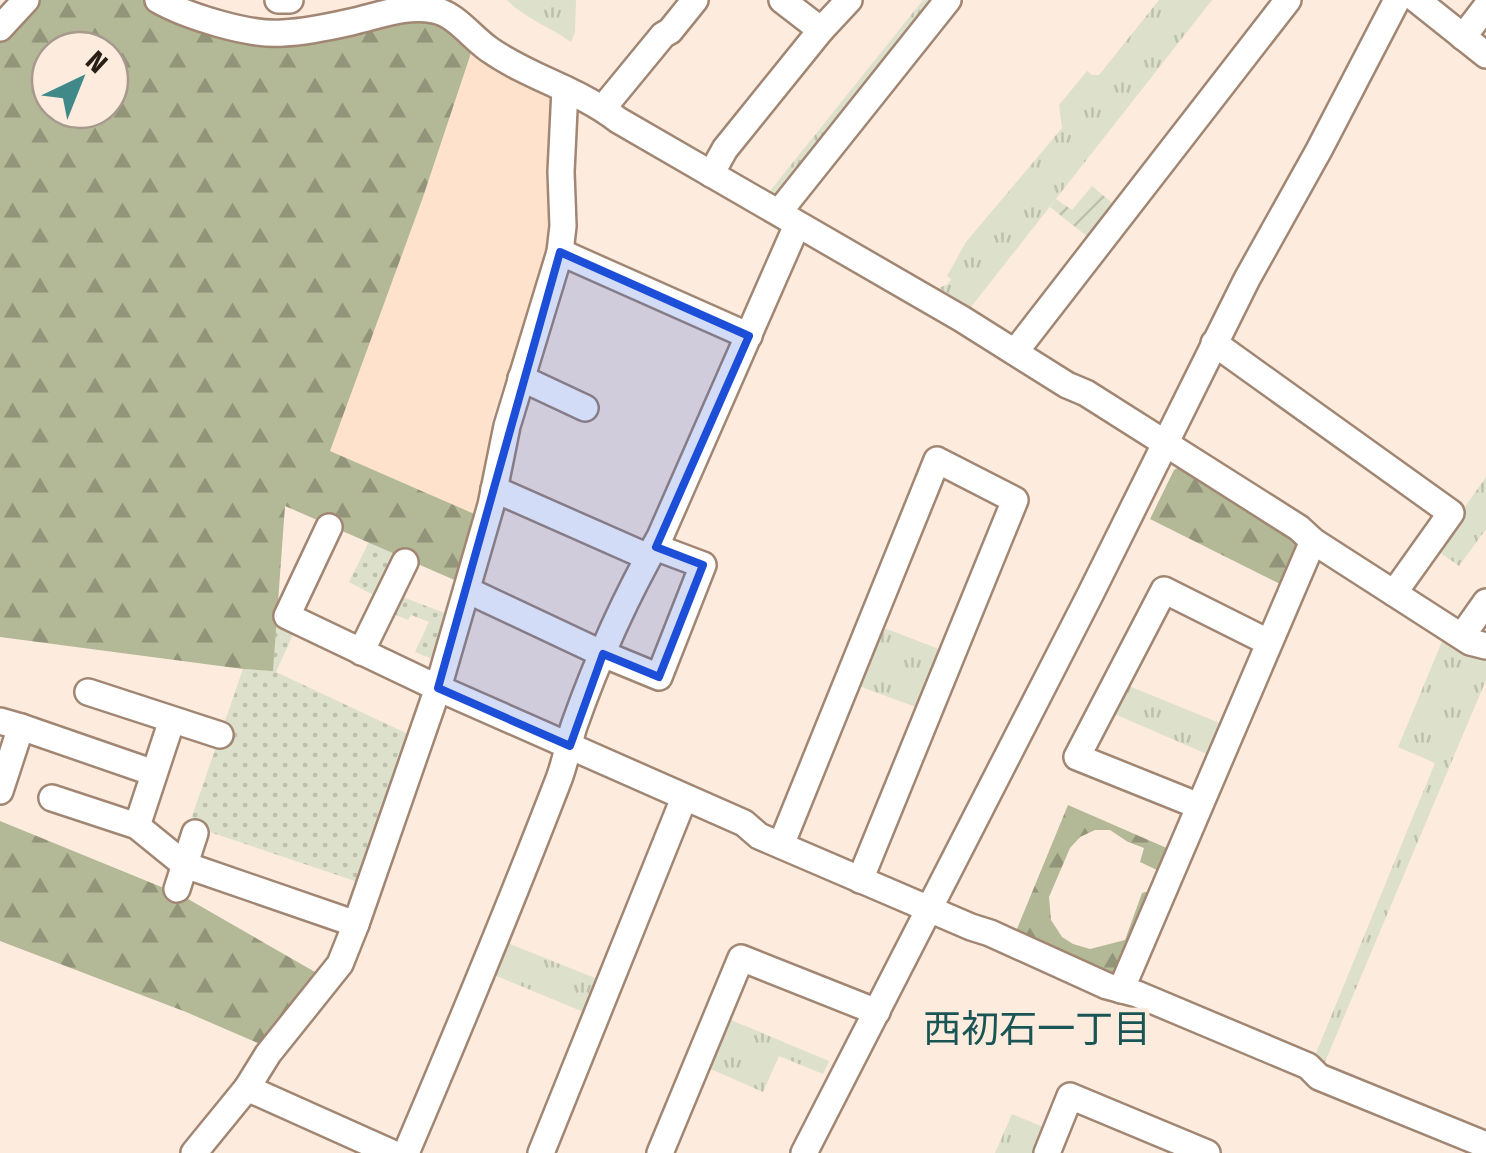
<svg xmlns="http://www.w3.org/2000/svg" width="1486" height="1153" font-family="'Fira Sans Condensed','Noto Sans JP',sans-serif">
<style>
.built{fill:#fee2cc}
.grass{fill:url(#grass-dots)}
.forest{fill:url(#forest-firs);fill-rule:evenodd}
.park{fill:url(#park-tufts)}
.garden{fill:url(#garden-furrows)}
.lines{fill:none;stroke-linecap:round;stroke-linejoin:round}
.minor-casing{stroke:#a18773;stroke-width:30}
.minor{stroke:#fff;stroke-width:25}
.marked{fill:#1d4ed8;fill-opacity:0.2;stroke:#1d4ed8;stroke-width:8;stroke-linejoin:round}
.labels{text-anchor:middle;dominant-baseline:central;stroke-width:9;stroke-linejoin:round;paint-order:stroke}
.neighbourhood-label{font-size:38px;fill:#195554;stroke:#fdebde}
</style>
<defs>
<pattern id="grass-dots" width="8" height="8" patternUnits="userSpaceOnUse" patternTransform="scale(2.5)"><rect width="8" height="8" fill="#dde0cb"/><path d="M2 2h.1M6 6h.1" fill="none" stroke="#bec0ae" stroke-width="1.8" stroke-linecap="round"/></pattern>
<pattern id="forest-firs" width="22" height="20" patternUnits="userSpaceOnUse" patternTransform="scale(2.5)"><rect width="22" height="20" fill="#b3b896"/><path d="M5 1l3.5 6h-7zM16 11l3.5 6h-7z" fill="#929579"/></pattern>
<pattern id="park-tufts" width="24" height="20" patternUnits="userSpaceOnUse" patternTransform="scale(2.5)"><rect width="24" height="20" fill="#dde0cb"/><path d="M3 7l-1-3M5 7V3M7 7l1-3M15 17l-1-3M17 17v-4M19 17l1-3" fill="none" stroke="#bec0ae"/></pattern>
<pattern id="garden-furrows" width="10" height="10" patternUnits="userSpaceOnUse" patternTransform="scale(2.5)"><rect width="10" height="10" fill="#dde0cb"/><path d="M-1 1l2-2M0 10L10 0M9 11l2-2" fill="none" stroke="#bec0ae"/></pattern>
</defs>
<rect width="100%" height="100%" fill="#fdebde"/>
<!-- built -->
<polygon class="built" points="474,44 554,93 552,255 513,381 505,379 490,426 496,428 479,516 329,451 422,200"/>
<!-- grass -->
<g class="grass">
<polygon points="369,542 397,555 377,597 349,582"/>
<polygon points="397,595 445,613 432,659 415,652 429,622 411,615 408,620 389,612"/>
<polygon points="276,619 295,630 276,672 412,736 364,884 189,825 243,669 273,670"/>
</g>
<!-- forest -->
<g class="forest">
<path d="M36,0H143L172,16L253,38L416,11L474,44L422,200L330,451L479,516L459,582L285,506L273,671L243,669L0,637V38ZM50,50H110V110H50Z"/>
<polygon points="1183,465 1293,536 1297,550 1282,585 1150,519 1174,470"/>
<polygon points="1068,805 1169,849 1159,871 1140,862 1144,848 1128,842 1110,830 1095,830 1080,837 1070,848 1049,897 1051,920 1062,937 1073,944 1090,949 1125,940 1142,893 1151,891 1116,975 1107,979 1014,936"/>
<polygon points="0,821 181,895 322,976 267,1047 186,1012 0,941"/>
</g>
<!-- park -->
<g class="park">
<path d="M507,0H576L575,32L571,42C551,28 523,17 507,0Z"/>
<polygon points="923,0 938,0 777,198 766,196"/>
<polygon points="1159,0 1212,0 971,307 939,288 948,284 951,279 947,276 966,242 1062,128 1059,105 1087,71 1092,75 1099,75"/>
<polygon points="1486,477 1486,529 1459,566 1435,549"/>
<polygon points="879,626 944,651 921,709 856,685"/>
<polygon points="1444,637 1486,658 1486,680 1322,1069 1314,1058 1435,763 1398,747"/>
<polygon points="1124,684 1222,724 1209,755 1110,712"/>
<polygon points="505,942 600,980 586,1013 492,974"/>
<polygon points="726,1018 829,1061 823,1074 779,1056 763,1092 706,1067"/>
<polygon points="1012,1114 1046,1128 1036,1153 995,1153"/>
</g>
<!-- garden -->
<polygon class="garden" points="1092,186 1112,203 1120,196 1125,200 1093,241 1050,207 1056,199 1072,210"/>
<g class="lines">
<defs>
<g id="minor">
<path d="M158,0C186,16 250,36 283,33C305,32 329,27 351,22C378,16 407,4 434,10C456,14 472,38 490,50C530,78 580,90 618,120L962,319L1067,385L1086,393L1299,528L1313,541L1470,642L1486,646"/>
<polyline points="278,0 290,0"/>
<polyline points="1417,0 1486,55"/>
<polyline points="0,28 26,0"/>
<polyline points="821,30 849,0"/>
<polyline points="1463,37 1486,7"/>
<polyline points="603,108 663,35 670,31 695,0"/>
<polyline points="711,174 725,149 821,30 782,0"/>
<polyline points="779,212 948,0"/>
<polyline points="560,252 749,336"/>
<polyline points="1214,343 1451,513 1394,593"/>
<polyline points="1015,352 1288,0"/>
<polyline points="521,378 585,408"/>
<polyline points="494,489 648,557"/>
<polyline points="329,527 287,616 438,688 744,823 759,836 971,927 990,933 1107,986 1137,994 1308,1066 1319,1077 1486,1145"/>
<polyline points="467,590 603,654 659,677 703,565 655,547"/>
<polyline points="1462,636 1486,602"/>
<polyline points="361,652 405,562"/>
<polyline points="88,692 220,735"/>
<polyline points="0,721 21,727 0,791"/>
<polyline points="21,727 154,773"/>
<polyline points="52,798 137,826 185,865 356,924"/>
<polyline points="1199,806 1077,757 1164,590 1268,642"/>
<polyline points="137,826 172,720"/>
<polyline points="781,845 937,460 1015,500 860,880"/>
<polyline points="177,889 195,833"/>
<polyline points="1121,990 1313,541"/>
<polyline points="247,1088 268,1054 340,964 356,924 438,688 491,505 507,426 560,252 563,226 561,172 565,89"/>
<polyline points="194,1153 247,1088 392,1153"/>
<path d="M406,1153C458,1031 509,908 557,784C565,765 568,745 574,726C597,661 626,596 660,537L797,225"/>
<polyline points="541,1153 684,798"/>
<polyline points="660,1153 741,958 877,1012"/>
<polyline points="804,1153 1091,593 1247,279 1319,150 1397,0"/>
<polyline points="1047,1153 1070,1096 1207,1153"/>
</g>
</defs>
<!-- minor casing -->
<use href="#minor" class="minor-casing"/>
<!-- minor -->
<use href="#minor" class="minor"/>
</g>
<!-- marked area -->
<path class="marked" d="M560,252L749,336L656,547L703,565L659,677L603,654L570,746L438,688Z"/>
<g class="labels">
<!-- neighbourhood labels -->
<g class="neighbourhood-label">
<text x="1037" y="1029">西初石一丁目</text>
</g>
</g>
<!-- north arrow -->
<g transform="translate(80 80) rotate(43)"><circle r="48" fill="#fdebde" stroke="#a8998e" stroke-width="2.5"/>
<path d="M0-8L18 38L0 25L-18 38Z" fill="#418988"/>
<text y="-15" font-size="28" font-weight="bold" text-anchor="middle" fill="#281e16">N</text>
</g>
</svg>
